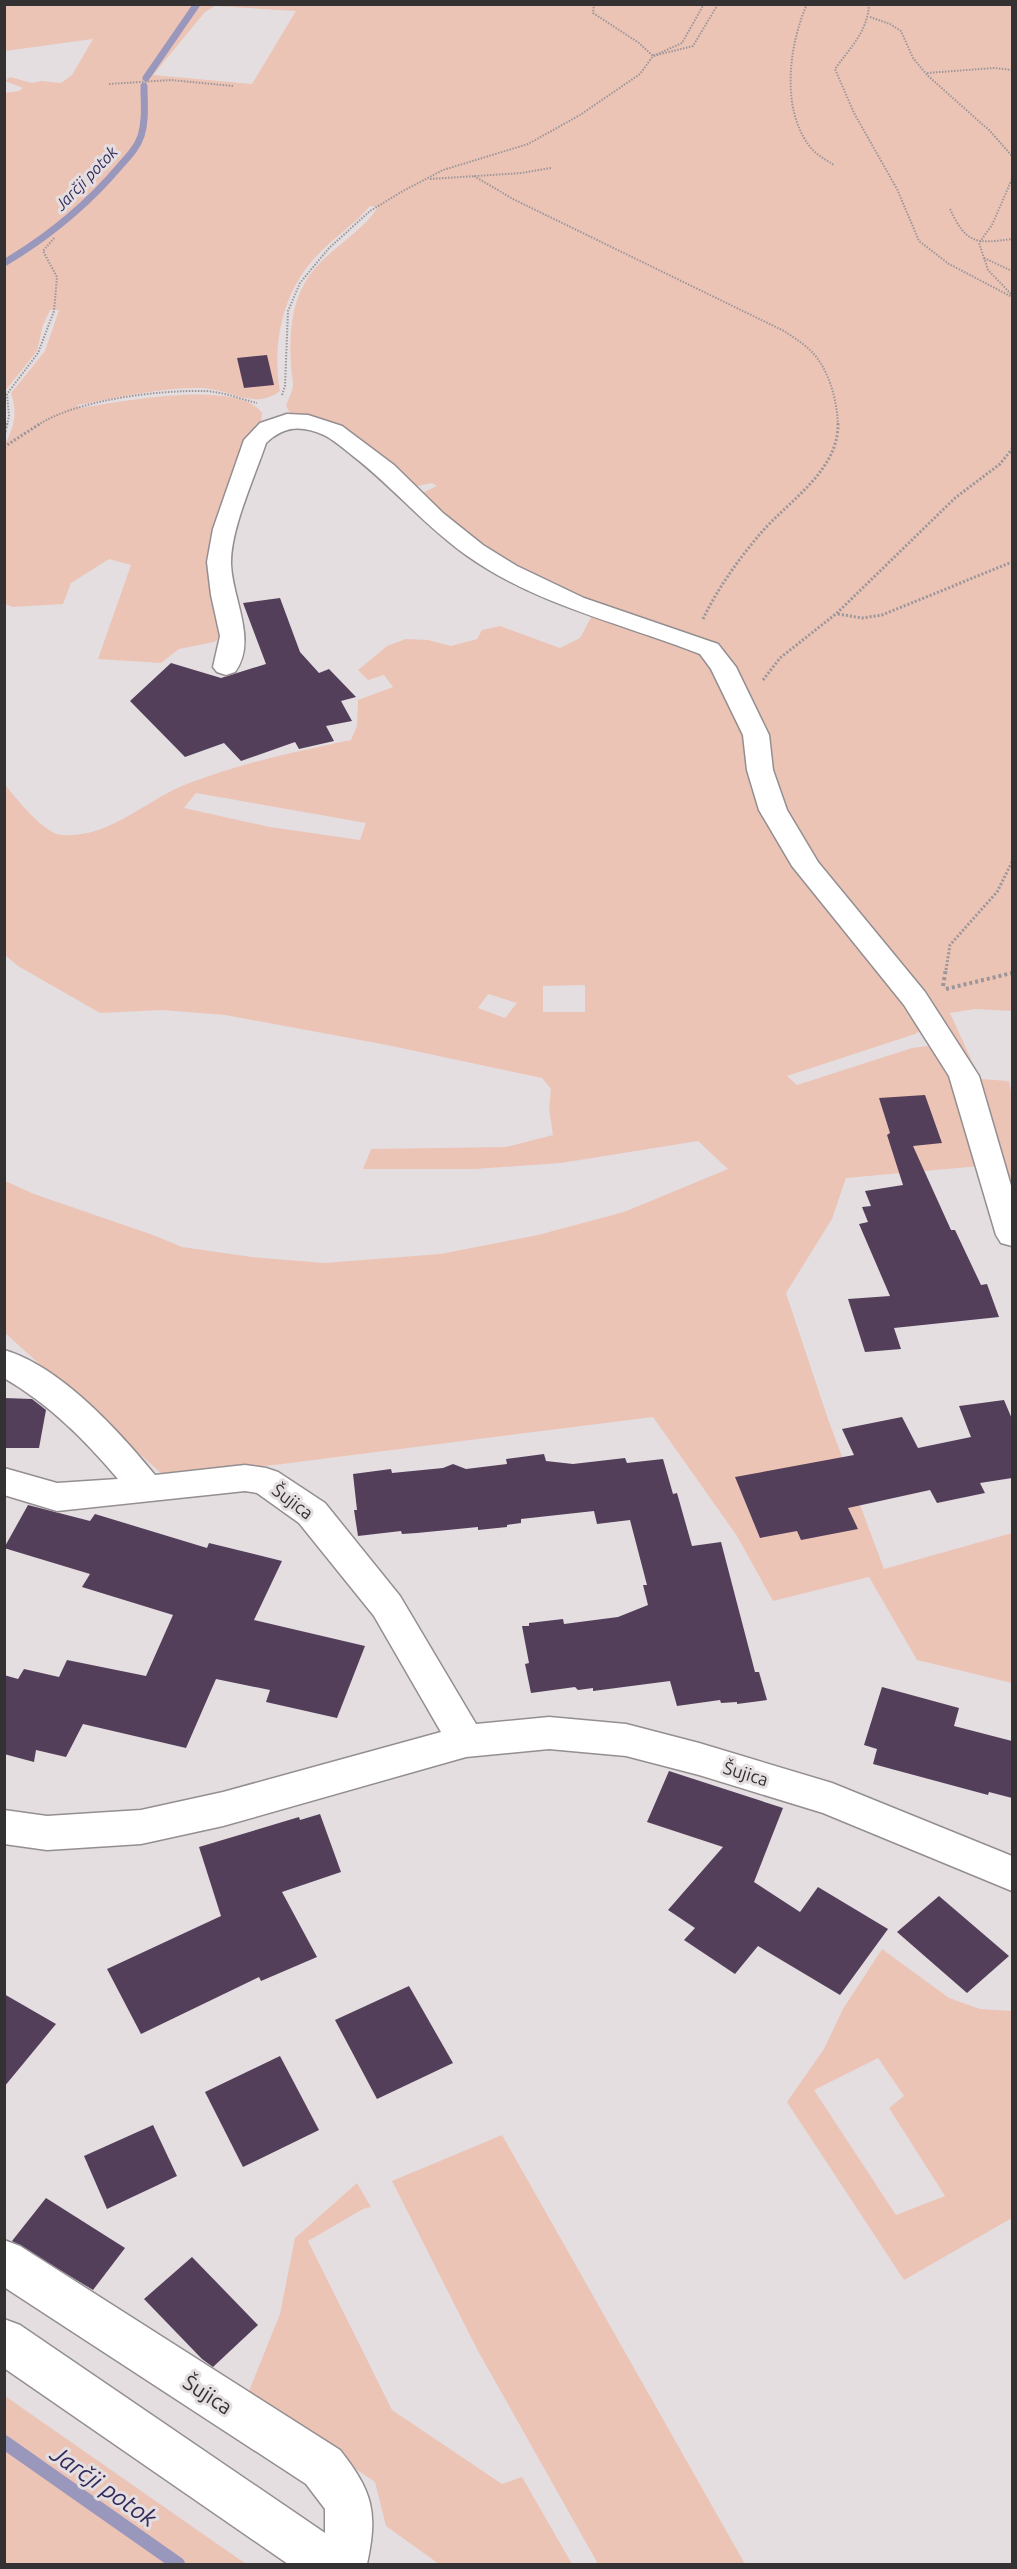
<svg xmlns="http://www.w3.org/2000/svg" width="1017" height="2569" font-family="Ubuntu,sans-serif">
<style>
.green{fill:#ecc4b6;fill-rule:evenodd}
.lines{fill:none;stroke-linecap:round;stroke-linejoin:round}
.stream-far1{stroke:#9a97bd;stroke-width:7}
.stream{stroke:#9a97bd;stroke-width:14}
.building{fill:#543f5b}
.minor-casing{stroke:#948e91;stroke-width:3}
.path-far2{stroke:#9b9699;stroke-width:2;stroke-dasharray:1.5 1.5;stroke-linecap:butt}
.path-far1{stroke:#9b9699;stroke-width:3;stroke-dasharray:2 2;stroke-linecap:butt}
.path{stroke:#9b9699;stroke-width:4;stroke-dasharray:3 3;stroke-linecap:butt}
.minor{fill:#fff;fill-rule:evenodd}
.labels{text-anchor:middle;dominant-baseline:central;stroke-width:6;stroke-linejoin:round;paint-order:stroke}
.far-water-label{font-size:16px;font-style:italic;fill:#332b5c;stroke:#e4dee1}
.street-label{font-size:18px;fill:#343133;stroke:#e4dee1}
.near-street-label{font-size:21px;fill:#343133;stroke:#e4dee1}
.near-water-label{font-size:24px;font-style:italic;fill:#332b5c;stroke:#e4dee1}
</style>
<rect width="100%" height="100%" fill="#e4dee1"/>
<!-- green -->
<g class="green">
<path d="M5,5H1012V1011L975,1009L950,1013L980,1079L1009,1081L1012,1097V1204L974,1082L817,868L781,809L726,658L582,603L500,562L420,494L437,486L432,483L413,487L290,413L286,406C288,399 293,391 293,384C293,378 291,372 291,366C289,335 291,302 309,276C328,249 361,234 378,207L370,206C353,226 330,240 313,260C282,295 272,346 280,391C254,411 231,389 201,388C160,387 118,398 77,405L80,408C117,402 239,378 262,413L261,421L239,456L217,527L226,632L214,642L179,649L161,663L98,659L131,565L109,559L71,583L63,604L13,607L5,604L4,446C14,427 18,414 11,393L45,351L59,310H50L43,325L37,351L5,391V93L19,91L23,88L5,81L10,77L32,83L41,81L61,83L72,75L93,39L5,51ZM215,6L296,11L252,84L153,75L205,12Z"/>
<path d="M593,614L705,654L749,735V758L913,1007L922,1030L915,1034L787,1076L797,1085L912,1048L926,1046L937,1048L946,1057L980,1166L846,1178L832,1219L786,1293L828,1419L884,1569L1012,1533V1683L917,1660L869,1577L773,1601L737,1536L653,1417L274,1465L163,1475L5,1333V1181L34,1194L153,1235L182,1247L252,1257L324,1263L440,1254L538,1235L624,1212L728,1169L698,1141L561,1163L475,1169H363L371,1149L506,1147L553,1135L549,1109L551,1089L542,1078L387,1045L225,1015L162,1010L100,1013L18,966L5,955V785C17,799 44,834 62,835C111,839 148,797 192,782C243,763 297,751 351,740L357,726L358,700L393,687L384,675L368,680L358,670L387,646L406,639L428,640L451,646L477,639L482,630L500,626L560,648L580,638ZM196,793L366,823L360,840L270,827L184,808ZM585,985V1012H543V986ZM488,994L517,1003L505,1018L478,1008Z"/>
<path d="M882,1949L949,1998L980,2009L1012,2011V2218L904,2280L787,2102L824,2049L843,2009ZM878,2058L904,2096L889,2108L945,2196L896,2215L814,2090Z"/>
<polygon points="502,2135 745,2564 598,2564 478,2351 392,2181"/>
<polygon points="357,2183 371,2207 363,2209 308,2241 392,2410 502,2484 522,2477 572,2564 439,2564 386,2526 375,2482 247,2396 280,2314 295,2238"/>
<polygon points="4,2396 5,2396 246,2564 5,2564"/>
</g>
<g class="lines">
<!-- stream-far1 -->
<g class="stream-far1">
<polyline points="146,78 197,4"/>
<path d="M4,263C48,237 87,205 120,166C128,157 137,148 141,136C146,120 144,103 144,86"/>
</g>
<!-- stream -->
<polyline class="stream" points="4,2442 178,2564"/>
</g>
<!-- building -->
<g class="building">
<polygon points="267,355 274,385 244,388 237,358"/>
<polygon points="280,598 300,652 319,673 329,669 356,697 341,701 352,721 326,726 334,741 299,749 295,742 241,761 224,743 185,757 130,701 171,663 221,678 266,664 243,603"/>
<polygon points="925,1095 942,1143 913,1146 951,1230 955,1230 981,1285 987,1284 999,1317 894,1328 901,1349 865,1352 848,1299 890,1296 859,1224 868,1222 862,1207 871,1206 865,1191 903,1185 887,1135 890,1133 879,1098"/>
<polygon points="4,1398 32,1399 46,1410 39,1448 4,1448"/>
<polygon points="1004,1400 1012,1419 1012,1478 980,1483 985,1493 937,1503 930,1490 848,1508 858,1529 801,1540 797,1531 760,1538 735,1477 854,1455 842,1429 902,1417 918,1448 971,1437 959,1406"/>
<polygon points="544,1454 546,1461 573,1464 625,1458 627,1463 663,1459 673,1494 677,1493 692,1546 721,1542 755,1672 759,1672 767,1700 737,1704 737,1702 721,1703 720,1700 677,1706 670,1681 593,1691 593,1688 578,1690 575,1687 531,1693 525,1664 529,1663 522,1626 529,1626 529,1623 563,1619 564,1624 618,1617 648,1605 643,1585 647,1585 630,1520 597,1524 594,1511 521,1519 521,1523 507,1525 507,1527 478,1530 478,1527 417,1533 402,1534 401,1531 358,1536 354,1510 357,1510 353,1474 391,1469 392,1473 443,1468 453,1464 466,1469 507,1464 506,1459"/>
<polygon points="28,1505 90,1521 95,1514 207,1548 209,1543 282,1561 254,1620 365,1646 337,1718 266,1702 270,1690 216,1679 186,1748 83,1724 66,1757 36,1750 34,1762 4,1754 4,1675 18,1679 24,1669 59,1677 67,1660 146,1676 173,1615 82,1587 90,1574 4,1548"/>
<polygon points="882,1687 959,1708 954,1726 1012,1741 1012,1798 989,1792 988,1795 873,1764 877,1749 864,1745"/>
<polygon points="669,1771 783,1808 754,1882 800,1912 818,1887 888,1929 840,1995 758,1946 735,1974 684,1940 695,1928 668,1910 723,1847 647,1822"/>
<polygon points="320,1814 341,1872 282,1892 317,1957 261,1981 259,1977 141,2034 107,1969 221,1916 199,1847 299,1817 300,1820"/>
<polygon points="939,1896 1009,1956 967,1993 897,1932"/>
<polygon points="409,1986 453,2063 377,2099 335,2020"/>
<polygon points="4,1994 56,2024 4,2087"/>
<polygon points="280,2056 319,2130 243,2167 205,2092"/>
<polygon points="153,2125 177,2176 107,2209 84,2156"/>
<polygon points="46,2198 125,2248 93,2290 12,2241"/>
<polygon points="192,2257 258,2325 213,2367 202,2359 144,2299"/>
</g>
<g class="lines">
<defs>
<g id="minor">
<path d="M287,414L308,415L342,426L394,465L443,513L483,545L517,566L584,598L718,644L736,667L769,735L773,770L787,810L818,862L925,992L979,1076L1012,1189V1246L1001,1243L996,1235L949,1076L904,1005L792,866L759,810L747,770L743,735L711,669L700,654C621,623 536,605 466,555C425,526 393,487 353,456C344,449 334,440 324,435C301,425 284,426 266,443C255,476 230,530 231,564C232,599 258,640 235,672L226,675L217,672L213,667L220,636L211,595L207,562L213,529L244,440L260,423Z"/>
<path d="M4,1350C60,1366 119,1431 155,1475L245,1465L266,1468L278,1472L325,1503L400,1596L476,1724L549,1717L626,1724L699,1743L832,1783L1012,1856V1891L823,1813L699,1775L626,1756L549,1749L466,1757L223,1826L141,1844L47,1850L4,1844V1810L47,1816L141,1810L223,1792L441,1732L374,1616L299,1523L257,1493L245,1491L57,1511L4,1495V1468L57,1483L118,1479C85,1440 49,1404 4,1378Z"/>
<path d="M4,2240L20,2246L340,2450C373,2492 378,2512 367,2564H288L4,2368V2319L20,2325L325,2533V2509L306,2484L4,2287Z"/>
</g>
</defs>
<!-- minor casing -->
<use href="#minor" class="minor-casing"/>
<!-- path-far2 -->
<g class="path-far2">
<polyline points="594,4 593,13 639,43 653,56 693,46 718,4"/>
<path d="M807,4C789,45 780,110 811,148C817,155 826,160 834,165"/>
<path d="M869,4C868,31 850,48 835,69L854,113L897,189L919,241L949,264L1012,297"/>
<polyline points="870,17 890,24 901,31 913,58 927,75 990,131 1012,156"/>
<polyline points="927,73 994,68 1012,70"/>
<polyline points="109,84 171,80 233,86"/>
<path d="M474,176L513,199L784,331C793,337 803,343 811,351C829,369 837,400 838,425"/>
<polyline points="430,179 522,173 551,168"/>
<path d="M950,209C966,244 976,244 1012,239"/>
<polyline points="984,258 1012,271"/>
<polyline points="1011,294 988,270 979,243 992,225 1012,179"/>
<polyline points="282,395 285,386 288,311 300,283 329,248 370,211 403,191 443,170 528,144 580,115 640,74 653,56 682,43 704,4"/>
<polyline points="7,425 9,416 7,394 38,353 54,311 57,277 43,251 55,237"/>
<path d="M38,425C76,400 158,390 203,391C221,391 240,399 257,403"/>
</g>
<!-- path-far1 -->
<g class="path-far1">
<polyline points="4,436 7,423"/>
<polyline points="4,447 41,423"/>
<polyline points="838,614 862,618 882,615 1012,562"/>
<path d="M703,619C718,588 738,560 760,534C788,501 839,471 838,423"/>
<polyline points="763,680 780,658 837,613 955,498 1000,464 1012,449"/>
<polyline points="946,970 950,945 997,892 1012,862"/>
</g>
<!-- path -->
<g class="path">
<polyline points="943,986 946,968"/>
<polyline points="946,989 1012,973"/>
</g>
<!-- minor -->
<use href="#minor" class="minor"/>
</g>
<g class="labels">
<!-- far-water labels -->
<g class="far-water-label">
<text transform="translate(86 178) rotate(-46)">Jarčji potok</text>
</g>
<!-- street labels -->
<g class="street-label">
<text transform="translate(293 1501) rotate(37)">Šujica</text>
<text transform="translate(746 1773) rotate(17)">Šujica</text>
</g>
<!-- near-street labels -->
<g class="near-street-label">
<text transform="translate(208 2394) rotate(33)">Šujica</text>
</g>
<!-- near-water labels -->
<g class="near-water-label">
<text transform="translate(104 2486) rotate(35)">Jarčji potok</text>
</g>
</g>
<!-- border -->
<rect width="1017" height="2569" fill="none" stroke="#343133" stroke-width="12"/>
</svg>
